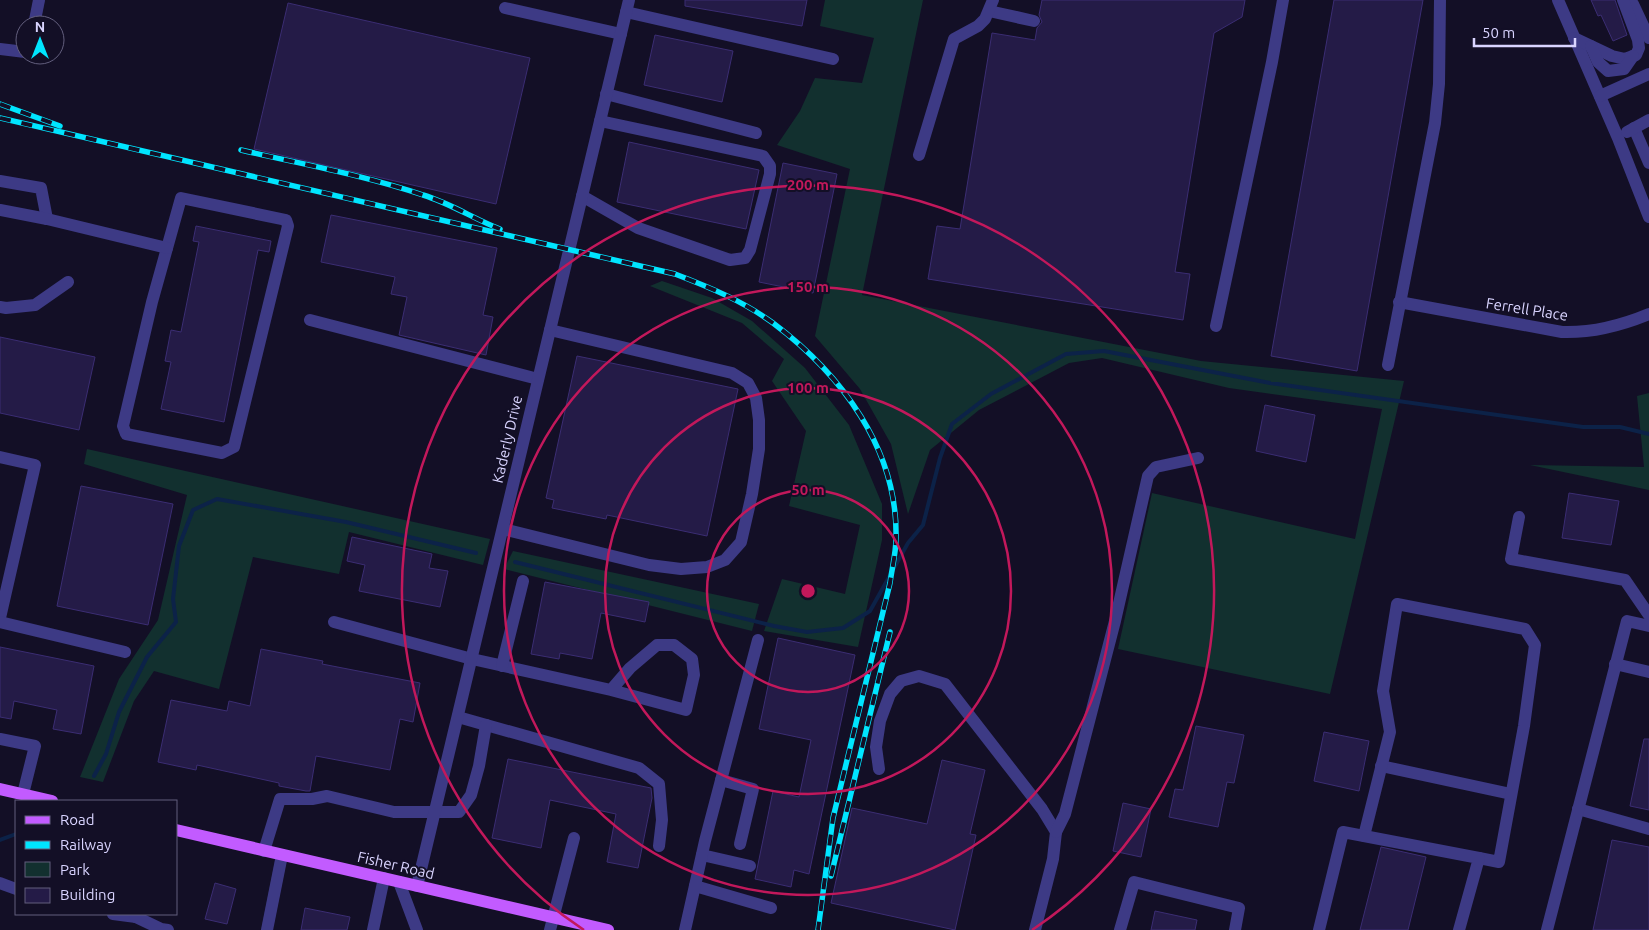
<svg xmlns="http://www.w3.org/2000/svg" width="1649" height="930" font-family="Ubuntu,sans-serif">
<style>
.green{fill:#12302f}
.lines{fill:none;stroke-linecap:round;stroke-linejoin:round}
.stream{stroke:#0c2248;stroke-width:4}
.building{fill:#241b47;stroke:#3b2d73}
.minor{stroke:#3d3a85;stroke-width:12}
.major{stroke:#c25bff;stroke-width:12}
.rail-casing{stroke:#00e5ff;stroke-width:5.5}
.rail{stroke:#130f26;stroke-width:4;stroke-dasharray:11;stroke-linecap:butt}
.ring{fill:none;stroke:#c2185b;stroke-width:2.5}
.labels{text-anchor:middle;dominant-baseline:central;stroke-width:4;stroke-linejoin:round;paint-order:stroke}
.street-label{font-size:15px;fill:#d9d4ff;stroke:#130f26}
.centre{fill:#c2185b;stroke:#130f26;stroke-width:2.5}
.ring-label{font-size:15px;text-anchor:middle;font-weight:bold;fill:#c2185b;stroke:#130f26;stroke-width:4;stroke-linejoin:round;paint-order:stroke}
</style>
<rect width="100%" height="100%" fill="#130f26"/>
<!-- green -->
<g class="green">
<polygon points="825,0 923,0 862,295 1201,361 1404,381 1330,694 1118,649 1152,493 1355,539 1382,409 1229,388 1102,358 1069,363 979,410 930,450 908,514 891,444 860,389 815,336 850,169 777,145 800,111 815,78 862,83 874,38 820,26"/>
<polygon points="662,281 712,298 752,321 805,368 849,425 882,504 882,540 858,647 764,631 782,579 845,594 860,525 789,506 806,431 772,381 784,359 742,323 650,286"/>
<polygon points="1649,393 1649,490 1530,465 1644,467 1637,396"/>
<polygon points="87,449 490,539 483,565 349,532 339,574 253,557 219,689 154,671 134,701 103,782 80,777 119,679 158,620 187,495 84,464"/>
<polygon points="513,551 759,604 752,631 504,569"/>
</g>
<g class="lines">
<!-- stream -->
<g class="stream">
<polyline points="515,562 774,626 807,632 843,628 870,611 908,543 923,525 940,458 952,424 991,394 1066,354 1104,351 1270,383 1583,427 1620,427 1649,434"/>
<polyline points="94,776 106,754 119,712 147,657 176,622 173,599 179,546 193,510 217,499 346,522 476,553"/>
<polyline points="0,840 16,834"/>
</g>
</g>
<!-- building -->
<g class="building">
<polygon points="685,0 807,0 802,26 685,6"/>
<polygon points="1042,0 1245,0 1242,17 1214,33 1175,272 1190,274 1183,320 928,279 937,226 960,229 992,33 1035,40 1037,28 1042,22 1039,15"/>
<polygon points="1334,0 1423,0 1357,371 1271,356"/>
<polygon points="1591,0 1615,0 1627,35 1613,41 1601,15 1598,16"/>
<polygon points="288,3 530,58 496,204 254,149"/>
<polygon points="655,35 733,51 722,102 644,85"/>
<polygon points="629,142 759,170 746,229 617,202"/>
<polygon points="783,163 837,174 813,293 759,282"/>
<polygon points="331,215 497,248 483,315 493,317 486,355 399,335 407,297 391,294 395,277 321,262"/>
<polygon points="196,226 271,241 269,252 258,250 224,422 161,409 171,362 165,361 171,330 181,332 199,242 193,241"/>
<polygon points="0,337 95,357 79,430 0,413"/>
<polygon points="577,356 738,389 707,536 607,515 606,519 552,508 554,500 546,498"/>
<polygon points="1265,405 1315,415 1306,462 1256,451"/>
<polygon points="81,486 173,504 148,625 57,606"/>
<polygon points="1569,493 1619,501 1611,545 1562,538"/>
<polygon points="352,537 432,554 429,568 448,571 440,607 359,591 365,565 347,561"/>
<polygon points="545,582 649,602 645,622 601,613 592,659 560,653 559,659 531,654"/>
<polygon points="778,638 855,655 809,874 794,870 791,887 755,879 773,791 799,797 811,740 759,729"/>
<polygon points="0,647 94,666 81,734 53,729 57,710 14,701 11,719 0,717"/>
<polygon points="261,649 323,661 322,664 420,683 413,722 400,719 390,770 316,756 310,791 306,791 279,786 279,783 197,765 196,770 158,762 171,700 227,711 229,701 250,706"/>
<polygon points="1196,726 1244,735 1234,783 1227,782 1218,827 1169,817 1175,789 1183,790"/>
<polygon points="1324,732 1369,741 1359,791 1314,781"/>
<polygon points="1644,739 1649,739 1649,810 1630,806"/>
<polygon points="508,759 651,788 652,798 638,868 607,862 616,814 550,800 541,848 492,838"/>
<polygon points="942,760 985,770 970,834 976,835 955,930 831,903 852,808 927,824"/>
<polygon points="1123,803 1151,809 1141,857 1113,851"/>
<polygon points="1612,840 1649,847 1649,930 1593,930"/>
<polygon points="1381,847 1426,857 1408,930 1360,930"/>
<polygon points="215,883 236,889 227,924 205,919"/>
<polygon points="305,908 350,917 347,930 301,930"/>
<polygon points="1155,911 1197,920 1195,930 1151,930"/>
</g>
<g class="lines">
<!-- minor -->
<g class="minor">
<polyline points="1558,0 1618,138 1649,217"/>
<polyline points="1633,4 1649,38"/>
<polyline points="505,8 621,34"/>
<polyline points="989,11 1034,21"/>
<polyline points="626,12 833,59"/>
<polyline points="34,25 39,0"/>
<polyline points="1574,38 1612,56 1625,59 1636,55 1639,48 1638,40 1623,0"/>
<polyline points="1591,46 1598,62 1608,71 1624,69 1633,56"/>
<polyline points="0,49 25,52"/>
<polyline points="606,94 756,133"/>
<polyline points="1600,96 1649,74"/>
<polyline points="1634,128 1649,163"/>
<polyline points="1627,132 1649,120"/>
<polyline points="919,155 954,39 978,26 985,19 993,0"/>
<polyline points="0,181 41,188 47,219"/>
<polyline points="582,196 638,228 730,260 745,258 750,250 770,174 770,166 763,156 600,121"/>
<polygon points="181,198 286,220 288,226 234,447 222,453 126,434 123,426 152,302"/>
<polyline points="0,210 47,219 167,248"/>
<path d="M1399,302L1562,332C1593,333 1620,326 1649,314"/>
<polyline points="0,307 6,308 35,305 68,282"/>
<polyline points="310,320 538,379"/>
<polyline points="1216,326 1272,62 1283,0"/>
<polyline points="1388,365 1435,123 1439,84 1440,0"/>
<polyline points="0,457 35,465 0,618"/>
<polyline points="1519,517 1511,559 1625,580 1649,615"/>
<polyline points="503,529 649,565 681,569 707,567 725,560 741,542 752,494 759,449 759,420 756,398 748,383 732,373 550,330"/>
<polyline points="0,622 125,652"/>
<polyline points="334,622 472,659 611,690 630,668 657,645 674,645 692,659 694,675 686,710 611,690"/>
<polyline points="1615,664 1649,672"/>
<polyline points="502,666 523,581"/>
<polyline points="458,717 639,768 659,784 662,820 659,846"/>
<polyline points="0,739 35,746 23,794"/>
<polyline points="1381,766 1511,794"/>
<polyline points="879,769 876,747 880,721 890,694 901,681 919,676 945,684 1042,809 1056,832 1053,859 1035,930"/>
<polyline points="721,780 753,789 740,844"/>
<polyline points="1578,809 1649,829"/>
<polyline points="1056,832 1065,814 1115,621 1148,476 1156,467 1198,458"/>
<polyline points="1364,836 1390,732 1383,691 1397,604 1525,629 1535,645 1524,726 1499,862 1479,858"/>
<polyline points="264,851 280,799 312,799 327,796 394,812 459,812 471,795 479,766 486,725"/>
<polyline points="702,855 750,866"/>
<polyline points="399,882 417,930"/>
<polyline points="0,883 16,889"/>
<polyline points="417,886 629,0"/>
<polyline points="695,886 771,908"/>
<polyline points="113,914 136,917"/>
<polyline points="135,914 136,917 161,929 168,930"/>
<polyline points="267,930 282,855"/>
<polyline points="373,930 384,878"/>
<polyline points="550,930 574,838"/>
<polyline points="685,930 705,841 758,640"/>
<polyline points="1120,930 1134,882 1239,908 1235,930"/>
<polyline points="1319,930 1343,832 1479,858 1459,930"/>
<polyline points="1547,930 1627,621 1649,626"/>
</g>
<!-- major -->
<g class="major">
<polyline points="0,789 52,801"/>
<polyline points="176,830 608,930"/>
</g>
<defs>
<g id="rail">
<polyline points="0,104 60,126"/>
<path d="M0,118L675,274C709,287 743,301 773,323C841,374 898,449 896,538C896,553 892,568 890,583L833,818L818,930"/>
<path d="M241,150C301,164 364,175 423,195C450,203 474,219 500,229"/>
<polyline points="831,876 890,632"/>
</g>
</defs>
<!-- rail casing -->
<use href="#rail" class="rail-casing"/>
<!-- rail -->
<use href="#rail" class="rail"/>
</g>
<!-- distance rings -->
<g class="ring">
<circle cx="808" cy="591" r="101"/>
<circle cx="808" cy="591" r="203"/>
<circle cx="808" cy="591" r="304"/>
<path d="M584 930A406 406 0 1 1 1032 930"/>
</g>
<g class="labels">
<!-- street labels -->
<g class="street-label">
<text transform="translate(1527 309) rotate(9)">Ferrell Place</text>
<text transform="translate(507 439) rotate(-77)">Kaderly Drive</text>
<text transform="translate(396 865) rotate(13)">Fisher Road</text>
</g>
</g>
<circle cx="808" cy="591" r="8" class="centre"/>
<g class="ring-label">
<text x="808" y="190">200 m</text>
<text x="808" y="292">150 m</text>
<text x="808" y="393">100 m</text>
<text x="808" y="495">50 m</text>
</g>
<!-- legend -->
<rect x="15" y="800" width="162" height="115" fill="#130f26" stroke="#625e7d"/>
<rect x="25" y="816" width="25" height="8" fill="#c25bff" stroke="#625e7d"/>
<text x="60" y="825" font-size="15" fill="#d9d4ff">Road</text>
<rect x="25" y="841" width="25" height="8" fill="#00e5ff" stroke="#625e7d"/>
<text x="60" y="850" font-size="15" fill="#d9d4ff">Railway</text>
<rect x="25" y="862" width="25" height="15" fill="#12302f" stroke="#625e7d"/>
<text x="60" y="875" font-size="15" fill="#d9d4ff">Park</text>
<rect x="25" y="888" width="25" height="15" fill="#241b47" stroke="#625e7d"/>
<text x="60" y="900" font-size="15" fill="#d9d4ff">Building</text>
<!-- north arrow -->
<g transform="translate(40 40)"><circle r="24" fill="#130f26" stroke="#625e7d"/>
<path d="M0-4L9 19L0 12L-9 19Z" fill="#00e5ff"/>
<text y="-8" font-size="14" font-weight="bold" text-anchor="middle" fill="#d9d4ff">N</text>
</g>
<!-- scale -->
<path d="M1474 38v8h101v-8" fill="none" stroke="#d9d4ff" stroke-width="2.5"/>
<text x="1482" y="38" font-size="15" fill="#d9d4ff" stroke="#130f26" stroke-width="4" paint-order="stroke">50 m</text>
</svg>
